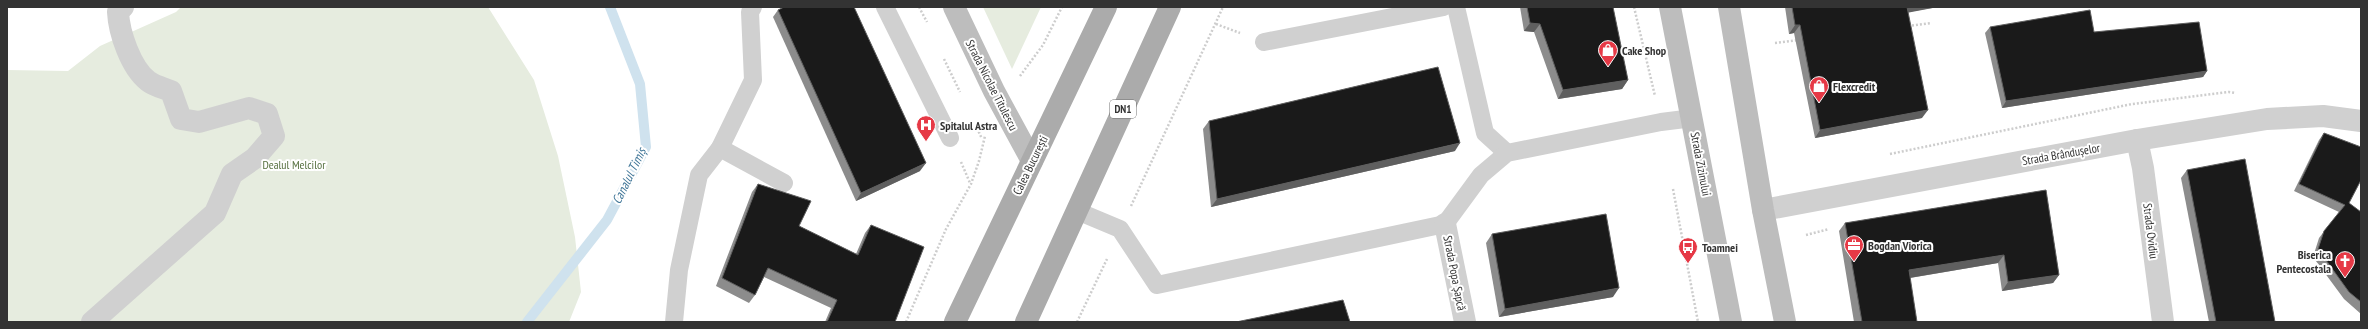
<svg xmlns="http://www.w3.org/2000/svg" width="2368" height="329" font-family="'PT Sans Narrow',sans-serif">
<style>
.green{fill:#e6ecdf}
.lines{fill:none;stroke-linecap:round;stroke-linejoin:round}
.stream{stroke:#cfe2ee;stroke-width:10}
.path{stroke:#cdcdcd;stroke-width:2.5;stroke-dasharray:2 2;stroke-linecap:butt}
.lane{stroke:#d0d0d0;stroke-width:18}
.street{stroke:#d0d0d0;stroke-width:22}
.secondary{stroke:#bdbdbd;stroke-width:22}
.primary{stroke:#ababab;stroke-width:22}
.wall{fill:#8c8c8c}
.shaded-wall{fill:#5f5f5f}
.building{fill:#1a1a1a;stroke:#5f5f5f}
.labels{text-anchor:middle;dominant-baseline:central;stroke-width:4;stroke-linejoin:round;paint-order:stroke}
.shield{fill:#fff;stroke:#707070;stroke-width:1}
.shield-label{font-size:11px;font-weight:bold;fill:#333}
.poi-label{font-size:12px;font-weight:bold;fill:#333;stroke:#fff;text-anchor:start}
.street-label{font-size:12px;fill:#333;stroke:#fff}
.park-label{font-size:12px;fill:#56703f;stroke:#fff}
.water-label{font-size:13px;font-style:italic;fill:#3f7597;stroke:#fff}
</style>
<rect width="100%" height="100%" fill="#fff"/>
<!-- green -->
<g class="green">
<polygon points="181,7 488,7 534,80 558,156 575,237 581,292 569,322 7,322 7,70 68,71 100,46 176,12"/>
<polygon points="983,7 1041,7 1012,69"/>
</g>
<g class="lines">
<!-- stream -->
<polyline class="stream" points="527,322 607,220 646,147 640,84 610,7"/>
<!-- path -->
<g class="path">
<polyline points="919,7 927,22"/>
<polyline points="1634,7 1655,96"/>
<polyline points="1216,24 1240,33"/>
<polyline points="1908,26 1931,23"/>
<polyline points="1775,43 1798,40"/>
<polyline points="944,59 960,92"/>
<polyline points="1020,76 1043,45 1062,7"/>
<polyline points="977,128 982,139"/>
<polyline points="1890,154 2132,104 2229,92 2235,93"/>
<polyline points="961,162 970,183"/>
<polyline points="1673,189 1698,322"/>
<polyline points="1131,206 1223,7"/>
<polyline points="1806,235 1829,229"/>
<polyline points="906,322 946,229 971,184 979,161 985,136"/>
<polyline points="1077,322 1107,259"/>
</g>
<!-- lane -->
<g class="lane">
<polyline points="885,7 950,138"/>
<polyline points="1456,7 1485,133 1507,153"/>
<polyline points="1264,42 1444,7"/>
<polyline points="720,148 753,80 750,12 753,7"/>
<polyline points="1077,211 1120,229 1157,285 1445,224 1481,175 1507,153 1661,122 1693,118"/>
<polyline points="674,322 679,270 699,175 720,148 784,183"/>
</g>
<!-- street -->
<g class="street">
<polyline points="2137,140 2143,168 2163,322"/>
<polyline points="1763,210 2137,140 2267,119 2323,116 2361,121"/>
<polyline points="1445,224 1465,322"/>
<path d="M92,322L215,213L232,174L255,158L274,136L267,114L249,108L199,122L181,119L171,91C164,88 154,86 148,81C131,68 119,33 118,12L123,7"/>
</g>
<!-- secondary -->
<g class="secondary">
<polyline points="954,7 994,91 1032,161"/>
<polyline points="1670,7 1731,322"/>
<polyline points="1729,7 1763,210 1785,322"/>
</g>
<!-- primary -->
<g class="primary">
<polyline points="955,322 1106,7"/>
<polyline points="1026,322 1170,7"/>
</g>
</g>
<!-- wall -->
<g class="wall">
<polygon points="1520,7 1613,7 1628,80 1622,89 1558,99 1534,32 1524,31"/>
<polygon points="1785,7 1938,7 1908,12 1922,118 1815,138 1794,33 1789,34"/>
<polygon points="778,10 920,171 856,201 773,17"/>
<polygon points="1990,27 2094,32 2207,71 2203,77 2002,108 1985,33"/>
<polygon points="1209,121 1455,151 1211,207 1203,129"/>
<polygon points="2324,133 2349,203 2361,212 2361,314 2344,299 2313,257 2319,238 2339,212 2294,191 2319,140"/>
<polygon points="2187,170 2275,322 2209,322 2181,178"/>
<polygon points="758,184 799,226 856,254 865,233 871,225 895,322 825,322 831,308 764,277 755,295 749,303 716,286 752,192"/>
<polygon points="2046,190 2059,275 2053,283 2002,291 1998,263 1910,278 1917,322 1854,322 1839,231 1845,223"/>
<polygon points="1492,234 1613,297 1499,317 1486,243"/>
</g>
<!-- shaded-wall -->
<g class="shaded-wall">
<polygon points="1905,7 1938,7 1901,14"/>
<polygon points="1530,23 1540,24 1534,32 1524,31"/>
<polygon points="1795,25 1800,25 1794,33 1789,34"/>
<polygon points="2207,71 2203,77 2002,108 2006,101"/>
<polygon points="1628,80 1622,89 1558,99 1563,90"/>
<polygon points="1928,110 1922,118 1815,138 1820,130"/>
<polygon points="1460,143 1455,151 1211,207 1217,199"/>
<polygon points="926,163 920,171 856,201 861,193"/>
<polygon points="2004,255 1998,263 1903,279 1909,270"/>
<polygon points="2059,275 2053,283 2002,291 2008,282"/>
<polygon points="1619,288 1613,297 1499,317 1505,309"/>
</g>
<!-- building -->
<g class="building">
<polygon points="784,7 854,7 926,163 861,193 778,10"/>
<polygon points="1527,7 1613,7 1628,80 1563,90 1540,24 1530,23"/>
<polygon points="1792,7 1907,7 1928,110 1820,130 1800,25 1795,25"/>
<polygon points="2090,10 2094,32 2199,22 2207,71 2006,101 1990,27"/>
<polygon points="1438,67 1460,143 1217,199 1209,121"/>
<polygon points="2324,133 2361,147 2361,180 2349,203 2361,212 2361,302 2349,292 2318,249 2324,231 2345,205 2299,184"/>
<polygon points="2245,159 2275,322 2216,322 2187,170"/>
<polygon points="758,184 811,201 799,226 858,255 871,225 924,247 895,322 827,322 837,300 768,268 755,295 722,278"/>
<polygon points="2046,190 2059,275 2008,282 2004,255 1909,270 1917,322 1862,322 1845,223"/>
<polygon points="1606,214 1619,288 1505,309 1492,234"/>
<polygon points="1343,300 1350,322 1236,322"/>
</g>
<!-- icons -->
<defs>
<symbol id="shop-pin" viewBox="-11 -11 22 30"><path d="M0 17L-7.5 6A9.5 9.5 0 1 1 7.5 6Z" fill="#e63946" stroke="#fff"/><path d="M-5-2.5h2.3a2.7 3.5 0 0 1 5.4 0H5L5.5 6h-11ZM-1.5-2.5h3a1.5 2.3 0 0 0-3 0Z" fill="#fff"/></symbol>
<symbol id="hospital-pin" viewBox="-11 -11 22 30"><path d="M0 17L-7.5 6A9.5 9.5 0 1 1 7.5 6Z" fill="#e63946" stroke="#fff"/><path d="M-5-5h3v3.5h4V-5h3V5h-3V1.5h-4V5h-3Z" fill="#fff"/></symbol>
<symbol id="office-pin" viewBox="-11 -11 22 30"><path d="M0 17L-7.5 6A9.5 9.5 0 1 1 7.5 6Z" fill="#e63946" stroke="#fff"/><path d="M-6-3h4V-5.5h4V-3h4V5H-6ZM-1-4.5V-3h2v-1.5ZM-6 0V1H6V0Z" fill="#fff"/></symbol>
<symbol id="bus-pin" viewBox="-11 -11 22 30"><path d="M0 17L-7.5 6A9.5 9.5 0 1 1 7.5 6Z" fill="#e63946" stroke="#fff"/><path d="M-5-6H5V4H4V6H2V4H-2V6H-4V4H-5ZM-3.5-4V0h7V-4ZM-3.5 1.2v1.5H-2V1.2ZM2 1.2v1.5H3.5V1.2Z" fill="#fff"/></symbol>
<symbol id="church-pin" viewBox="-11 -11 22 30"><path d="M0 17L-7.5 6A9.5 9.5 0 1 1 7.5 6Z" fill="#e63946" stroke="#fff"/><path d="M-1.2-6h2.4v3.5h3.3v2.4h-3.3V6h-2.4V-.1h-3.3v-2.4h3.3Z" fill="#fff"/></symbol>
</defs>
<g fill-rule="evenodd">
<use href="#shop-pin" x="1597" y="39" width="22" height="30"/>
<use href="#shop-pin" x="1808" y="75" width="22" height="30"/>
<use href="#hospital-pin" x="915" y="114" width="22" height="30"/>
<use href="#office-pin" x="1843" y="234" width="22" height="30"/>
<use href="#bus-pin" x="1677" y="236" width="22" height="30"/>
<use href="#church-pin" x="2334" y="250" width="22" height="30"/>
</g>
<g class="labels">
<!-- shield labels -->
<rect class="shield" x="1110" y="100" width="26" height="18" rx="3"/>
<g class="shield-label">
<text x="1123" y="109">DN1</text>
</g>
<!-- poi labels -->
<g class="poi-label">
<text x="1622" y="50">Cake Shop</text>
<text x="1833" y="86">Flexcredit</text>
<text x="940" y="125">Spitalul Astra</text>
<text x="1868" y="245">Bogdan Viorica</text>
<text x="1702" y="247">Toamnei</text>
<text x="2331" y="254" text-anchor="end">Biserica<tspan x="2331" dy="14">Pentecostala</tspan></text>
</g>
<!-- street labels -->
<g class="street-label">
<text transform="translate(992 85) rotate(63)">Strada Nicolae Titulescu</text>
<text transform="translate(2061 154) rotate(-10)">Strada Brândușelor</text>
<text transform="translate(1701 164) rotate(79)">Strada Zizinului</text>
<text transform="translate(1030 165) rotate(-64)">Calea București</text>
<text transform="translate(2151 231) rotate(83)">Strada Ovidiu</text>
<text transform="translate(1455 273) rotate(79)">Strada Popa Șapcă</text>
</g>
<!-- park labels -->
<g class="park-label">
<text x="294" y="164">Dealul Melcilor</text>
</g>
<!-- water labels -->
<g class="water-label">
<text transform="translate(629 176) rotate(-64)">Canalul Timiș</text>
</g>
</g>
<!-- border -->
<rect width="2368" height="329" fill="none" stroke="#333333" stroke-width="16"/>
</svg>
